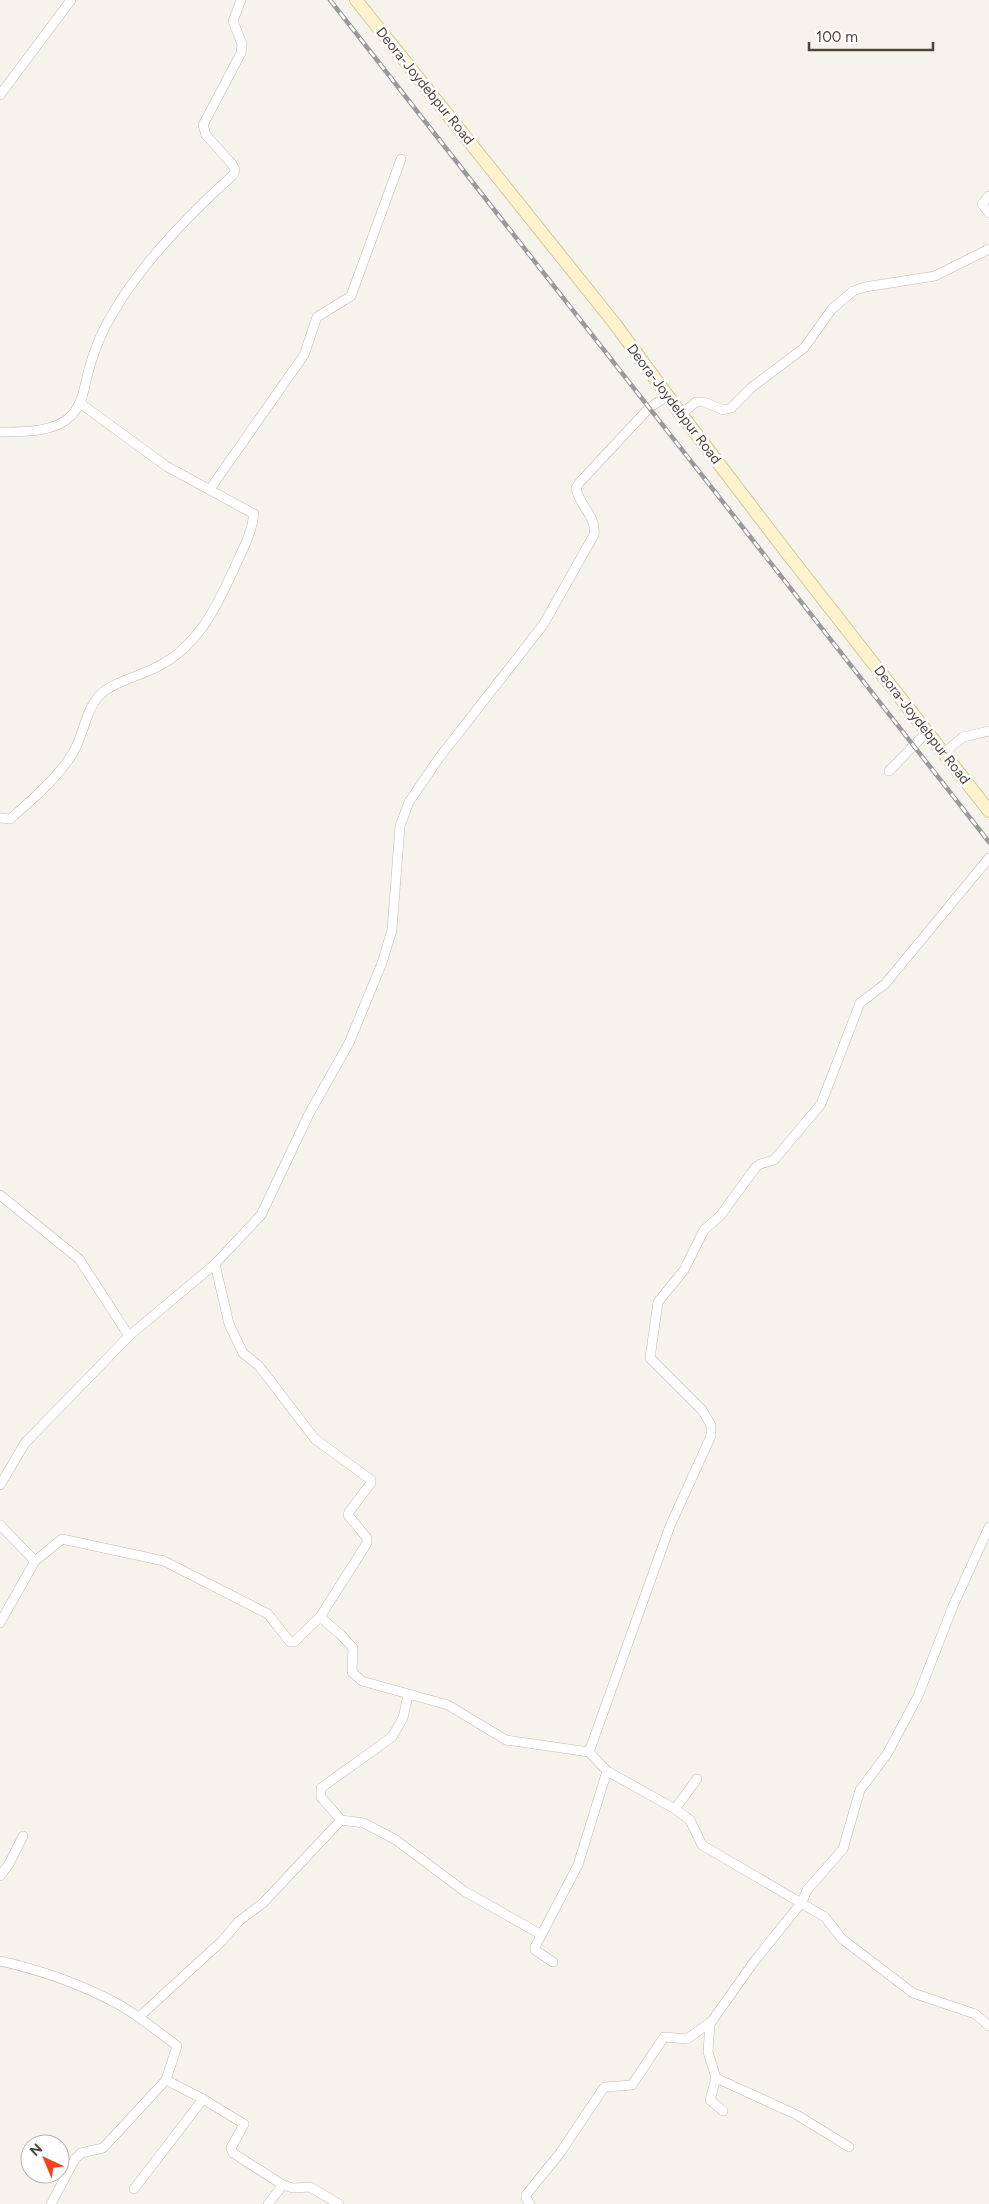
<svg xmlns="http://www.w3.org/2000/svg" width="989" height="2204" font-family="Figtree,sans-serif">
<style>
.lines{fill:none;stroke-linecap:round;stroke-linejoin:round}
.street-casing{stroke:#c2bbae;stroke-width:10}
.secondary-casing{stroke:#d6c79b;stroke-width:14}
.street{stroke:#fff;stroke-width:9}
.secondary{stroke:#fff3cd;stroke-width:12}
.rail-casing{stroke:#9a9a9a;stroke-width:4.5}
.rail{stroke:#fff;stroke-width:2.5;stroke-dasharray:8;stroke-linecap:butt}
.labels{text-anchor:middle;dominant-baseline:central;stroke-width:5;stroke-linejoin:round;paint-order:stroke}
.street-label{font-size:14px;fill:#4b4439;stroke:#fff}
</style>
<rect width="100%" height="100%" fill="#f6f3ec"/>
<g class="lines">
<defs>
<g id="street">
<polyline points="0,95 71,0"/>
<polyline points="989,196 982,204 989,213"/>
<polyline points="681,414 696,402 704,402 723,410 731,408 751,388 804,348 832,309 853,291 865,287 935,276 989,249"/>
<path d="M0,432C23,432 55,433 72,415C84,401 84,386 89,369C94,351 103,329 113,313C141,264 191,213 233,175L235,170L232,164L206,135L203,125L241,53L242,44L233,21L241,0"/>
<polyline points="210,489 304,355 317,317 351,296 401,159"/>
<polyline points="944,753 963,737 989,731"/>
<polyline points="889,771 927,732"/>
<path d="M0,818L10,819C32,800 55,780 71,756C84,738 84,711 100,695C115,680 146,675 164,663C202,641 221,598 238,560C245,545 252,531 254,514L166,466L80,403"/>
<polyline points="0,1195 79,1259 129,1336"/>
<path d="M0,1485L25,1443L129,1336L215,1264L261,1215L309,1114L349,1043L382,963L392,930L400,826L409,802L439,758L543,625L594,535C597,516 579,506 576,488L580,482L650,407L668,396"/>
<polyline points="0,1525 35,1561"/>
<polyline points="320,1617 341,1635 353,1648 352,1672 362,1681 448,1705 506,1740 589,1752 607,1771 675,1809 690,1820 702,1845 825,1917 842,1939 913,1993 975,2014 989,2026"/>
<polyline points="0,1623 35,1561 62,1539 164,1561 268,1614 290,1642 294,1642 320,1617 367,1543 367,1538 348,1515 349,1512 371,1483 371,1480 315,1439 259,1366 243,1353 229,1324 215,1264"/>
<polyline points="408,1695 403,1718 392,1737 321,1788 321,1797 341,1820 364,1823 396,1840 464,1891 540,1934"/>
<polyline points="589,1752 670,1526 711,1436 711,1425 702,1410 650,1358 658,1302 684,1270 704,1230 720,1216 756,1167 760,1164 774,1160 821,1104 860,1003 885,984 989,858"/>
<polyline points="675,1809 697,1779"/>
<polyline points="0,1876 9,1864 23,1836"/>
<path d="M0,1961C40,1970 80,1984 116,2003C138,2015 157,2031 177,2046L166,2080L203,2099L244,2124L231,2148L233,2153L283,2185L293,2188L310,2187L339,2204"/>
<polyline points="553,1962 535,1950 535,1947 578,1865 607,1771"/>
<polyline points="139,2017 222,1941 239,1921 263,1903 341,1820"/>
<polyline points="710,2023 708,2052 716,2078 710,2100 723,2111"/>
<polyline points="716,2078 797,2115 849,2147"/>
<polyline points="134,2189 203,2099"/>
<polyline points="51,2204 75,2159 81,2153 103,2148 166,2080"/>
<polyline points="268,2204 283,2185"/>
<polyline points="530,2204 526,2198 526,2195 560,2153 603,2089 605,2087 632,2085 664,2037 687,2039 712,2021 753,1963 802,1902 807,1890 843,1849 860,1790 887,1754 918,1696 953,1606 989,1527"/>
</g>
<polyline id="secondary" points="356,0 615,324 681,414 787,553 989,811"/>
</defs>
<!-- street casing -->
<use href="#street" class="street-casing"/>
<!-- secondary casing -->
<use href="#secondary" class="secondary-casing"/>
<!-- street -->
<use href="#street" class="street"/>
<!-- secondary -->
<use href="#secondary" class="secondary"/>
<defs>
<polyline id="rail" points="330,0 989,842"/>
</defs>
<!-- rail casing -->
<use href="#rail" class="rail-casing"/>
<!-- rail -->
<use href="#rail" class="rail"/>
</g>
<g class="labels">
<!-- street labels -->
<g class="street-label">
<text transform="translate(425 86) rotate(51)">Deora-Joydebpur Road</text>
<text transform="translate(674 404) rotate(53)">Deora-Joydebpur Road</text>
<text transform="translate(922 725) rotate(52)">Deora-Joydebpur Road</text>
</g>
</g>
<!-- north arrow -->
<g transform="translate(45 2159) rotate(316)"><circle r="24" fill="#ffffff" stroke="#b7b4b0"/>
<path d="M0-4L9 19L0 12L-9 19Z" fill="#fc3f1d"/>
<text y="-8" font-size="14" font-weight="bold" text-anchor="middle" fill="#4b4439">N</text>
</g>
<!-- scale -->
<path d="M809 42v8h124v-8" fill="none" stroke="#4b4439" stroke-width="2.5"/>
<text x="816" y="42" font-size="15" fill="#4b4439" stroke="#ffffff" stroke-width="4" paint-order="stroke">100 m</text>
</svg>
